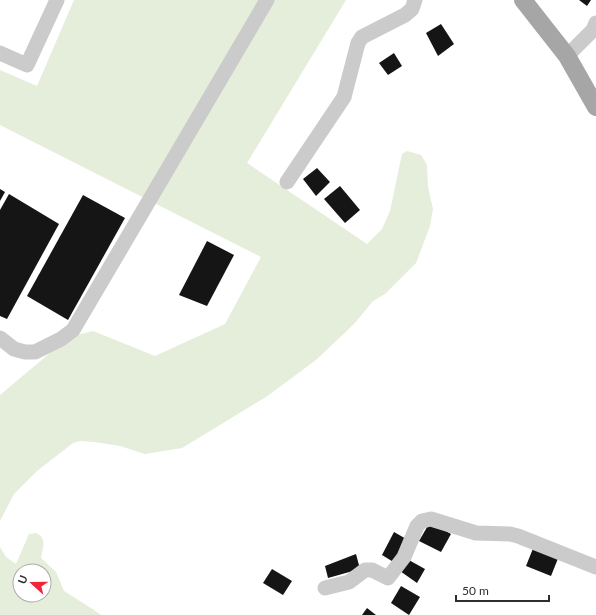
<svg xmlns="http://www.w3.org/2000/svg" width="596" height="615" font-family="Lato,sans-serif">
<style>
.green{fill:#e5eddb;fill-rule:evenodd}
.building{fill:#151515}
.lines{fill:none;stroke-linecap:round;stroke-linejoin:round}
.minor{stroke:#cbcbcb;stroke-width:15}
.major{stroke:#a6a6a6;stroke-width:18}
</style>
<rect width="100%" height="100%" fill="#fff"/>
<!-- green -->
<g class="green">
<polygon points="74,0 346,0 247,163 367,244 382,229 390,211 402,154 407,151 421,155 427,165 428,187 433,209 430,226 416,263 385,294 373,301 354,324 316,360 266,397 182,448 145,454 120,446 95,442 80,441 73,443 37,471 14,494 0,521 0,395 69,337 93,331 155,356 225,324 261,257 0,125 0,70 37,86"/>
<path d="M36,533C47,538 43,547 41,558L56,572L64,591L94,610L101,615H0V547L6,557L16,564L29,534ZM20,571H44V595H20Z"/>
</g>
<!-- building -->
<g class="building">
<polygon points="579,0 591,0 587,6"/>
<polygon points="441,24 454,44 438,56 426,33"/>
<polygon points="394,53 402,66 388,75 379,63"/>
<polygon points="317,168 330,182 316,196 303,179"/>
<polygon points="340,186 360,210 345,223 324,199"/>
<polygon points="0,189 5,192 0,201"/>
<polygon points="9,194 59,224 7,319 0,316 0,210"/>
<polygon points="83,195 125,218 68,320 27,296"/>
<polygon points="207,241 234,255 207,306 179,295"/>
<polygon points="430,522 451,534 441,552 419,541"/>
<polygon points="394,532 408,540 395,563 382,555"/>
<polygon points="534,546 559,556 551,576 526,566"/>
<polygon points="356,554 360,569 328,578 325,566"/>
<polygon points="407,559 425,569 417,583 400,571"/>
<polygon points="272,569 292,581 283,595 263,583"/>
<polygon points="401,586 420,597 409,615 391,603"/>
<polygon points="367,608 376,615 362,615"/>
</g>
<g class="lines">
<!-- minor -->
<g class="minor">
<polyline points="0,53 27,65 57,0"/>
<polyline points="567,56 593,30 596,23"/>
<polyline points="287,182 344,97 358,43 362,37 405,15 412,9 415,0"/>
<polyline points="0,338 14,349 25,352 35,352 61,339 73,330 267,0"/>
<polyline points="325,588 349,582 365,570 372,570 388,578 404,557 417,526 422,521 431,519 476,533 510,534 518,536 596,567"/>
</g>
<!-- major -->
<polyline class="major" points="523,0 567,56 596,107"/>
</g>
<!-- north arrow -->
<g transform="translate(32 583) rotate(291)"><circle r="19" fill="#ffffff" stroke="#ababab"/>
<path d="M0-3L7 15L0 10L-7 15Z" fill="#f2243a"/>
<text y="-6" font-size="11" font-weight="bold" text-anchor="middle" fill="#2e2e2e">U</text>
</g>
<!-- scale -->
<path d="M456 595v6h93v-6" fill="none" stroke="#2e2e2e" stroke-width="2"/>
<text x="462" y="595" font-size="12" fill="#2e2e2e" stroke="#ffffff" stroke-width="3" paint-order="stroke">50 m</text>
</svg>
